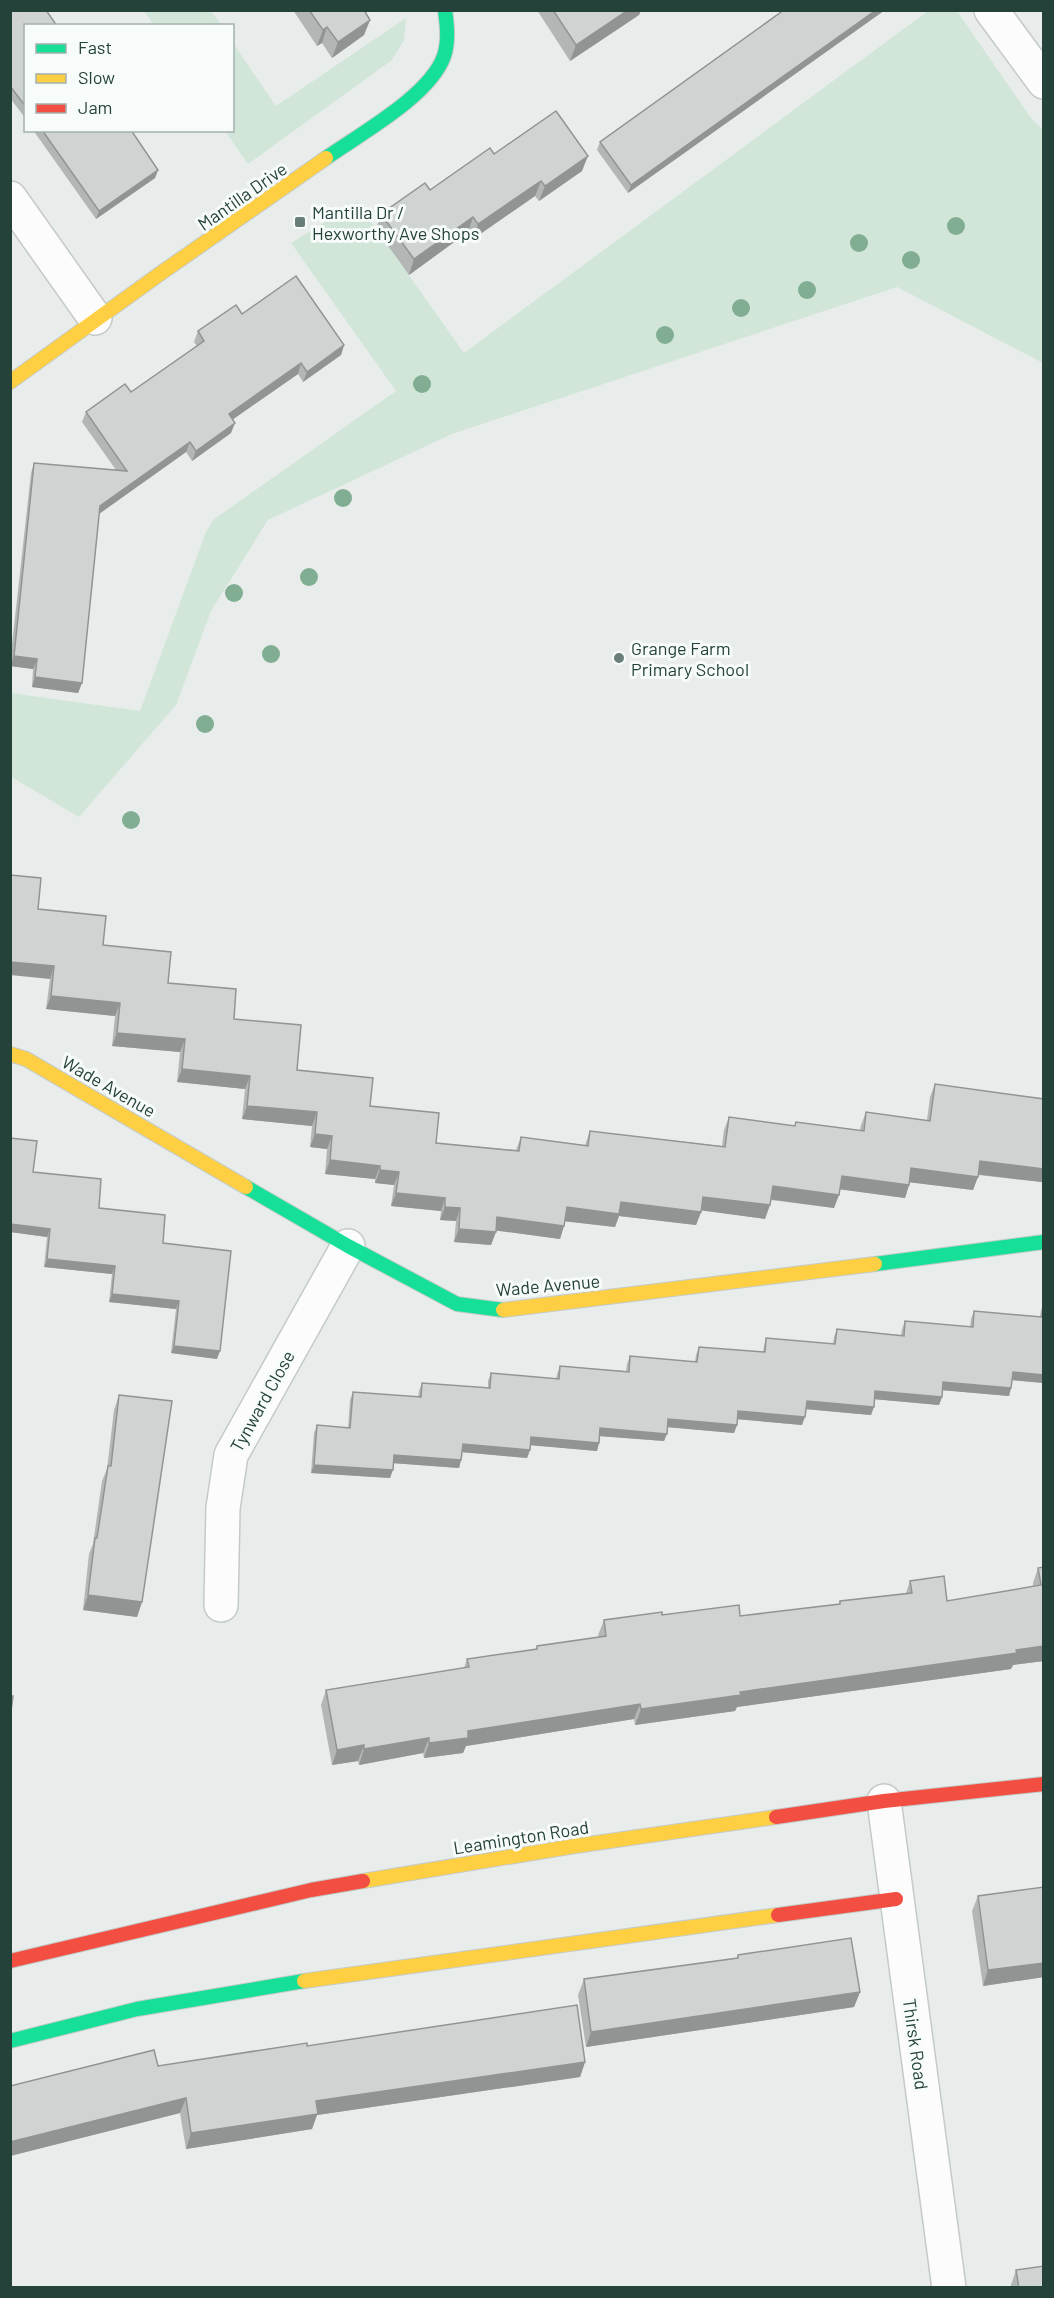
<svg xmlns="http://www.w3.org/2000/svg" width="1054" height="2298" font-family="Barlow,sans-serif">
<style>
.green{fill:#d1e6d8}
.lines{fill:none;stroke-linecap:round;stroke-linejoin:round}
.street-casing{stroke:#c5cac8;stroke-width:36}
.fast-casing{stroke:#c3cbc8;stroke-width:16}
.slow-casing{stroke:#c3cbc8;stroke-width:16}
.jam-casing{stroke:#c3cbc8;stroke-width:16}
.street{stroke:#fcfcfc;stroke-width:33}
.fast{stroke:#16e098;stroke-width:14}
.slow{stroke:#ffcf43;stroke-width:14}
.jam{stroke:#f24e42;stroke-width:14}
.tree{fill:#81ae93}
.wall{fill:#b2b6b5}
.shaded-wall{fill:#919493}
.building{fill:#cfd4d2;stroke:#919493;stroke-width:1.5}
.poi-dot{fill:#697e78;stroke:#f7fbf9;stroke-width:2}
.labels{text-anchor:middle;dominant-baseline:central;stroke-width:6;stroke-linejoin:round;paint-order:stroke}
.street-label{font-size:18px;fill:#24423a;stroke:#f7fbf9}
.poi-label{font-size:18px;fill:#24423a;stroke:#f7fbf9;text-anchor:start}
</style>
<rect width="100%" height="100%" fill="#e8edeb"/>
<!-- green -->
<g class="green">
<polygon points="144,11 211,11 221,25 154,25"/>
<polygon points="928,11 957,11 1031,118 1043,130 1043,363 897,287 452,434 268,520 211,611 176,705 79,817 11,777 11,693 140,711 206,532 213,520 396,391 291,243 357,202 464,353"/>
<polygon points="406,18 404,40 392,60 248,164 225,131 232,130 233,43 276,106"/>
</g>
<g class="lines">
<defs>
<g id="street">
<polyline points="991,10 1044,82"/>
<polyline points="10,198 95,318"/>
<polyline points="221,1605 223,1508 231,1455 348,1246"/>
<polyline points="884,1801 949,2288"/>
</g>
<g id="fast">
<path d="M326,158C360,134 430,96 444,56C449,41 447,25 445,10"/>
<polyline points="246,1187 348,1246 457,1304 503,1310"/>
<polyline points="875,1264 1044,1242"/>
<polyline points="10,2041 137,2009 304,1981"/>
</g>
<g id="slow">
<polyline points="10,382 161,273 326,158"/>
<polyline points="10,1054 26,1059 246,1187"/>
<polyline points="503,1310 875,1264"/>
<polyline points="363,1881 575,1846 776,1817"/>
<polyline points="304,1981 778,1915"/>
</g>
<g id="jam">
<polyline points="776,1817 884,1801 1044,1784"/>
<polyline points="778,1915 896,1899"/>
<polyline points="10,1961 311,1890 363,1881"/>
</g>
</defs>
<!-- street casing -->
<use href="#street" class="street-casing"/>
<!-- fast casing -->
<use href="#fast" class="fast-casing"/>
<!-- slow casing -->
<use href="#slow" class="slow-casing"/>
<!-- jam casing -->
<use href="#jam" class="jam-casing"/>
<!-- street -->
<use href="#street" class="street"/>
<!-- fast -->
<use href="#fast" class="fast"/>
<!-- slow -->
<use href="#slow" class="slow"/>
<!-- jam -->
<use href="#jam" class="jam"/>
</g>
<!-- trees -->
<g class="tree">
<circle cx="956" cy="226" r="9"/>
<circle cx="859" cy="243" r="9"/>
<circle cx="911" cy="260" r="9"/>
<circle cx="807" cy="290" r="9"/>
<circle cx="741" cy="308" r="9"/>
<circle cx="665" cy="335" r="9"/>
<circle cx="422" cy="384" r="9"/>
<circle cx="343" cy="498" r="9"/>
<circle cx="309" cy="577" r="9"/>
<circle cx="234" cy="593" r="9"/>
<circle cx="271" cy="654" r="9"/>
<circle cx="205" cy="724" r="9"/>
<circle cx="131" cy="820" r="9"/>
</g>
<!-- wall -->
<g class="wall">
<polygon points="10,10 26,26 26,119 10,98"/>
<polygon points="293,10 364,10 370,20 364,35 332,58 322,43 317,46"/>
<polygon points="537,10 641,10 639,15 570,61"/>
<polygon points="784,10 885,10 628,193 597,150 600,142"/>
<polygon points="33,130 131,130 158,170 155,178 96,219"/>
<polygon points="494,154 582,171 539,201 535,196 473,239 468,232 409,275 376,229 381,214 430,190"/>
<polygon points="242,314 344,345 341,355 303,382 298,374 232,419 231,433 192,461 186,452 99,514 82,683 78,693 32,687 33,669 10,666 10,662 31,473 34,463 116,470 82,422 86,412 131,392 197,346 194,342 198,331"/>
<polygon points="38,909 168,983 234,1019 297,1070 370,1106 436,1143 516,1150 521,1137 585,1145 590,1131 722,1146 724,1130 729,1117 794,1126 796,1122 860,1130 861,1125 866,1112 927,1120 930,1097 935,1084 1044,1099 1044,1177 1042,1182 978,1175 973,1190 910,1182 905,1198 840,1189 834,1208 771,1200 765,1219 702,1210 696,1225 619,1216 615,1227 565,1221 560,1239 496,1230 491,1245 454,1242 456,1221 440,1220 441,1211 391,1206 394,1185 375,1183 375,1179 325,1174 327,1149 310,1147 312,1126 242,1119 245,1089 177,1082 180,1052 112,1046 115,1016 46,1009 50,979"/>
<polygon points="10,1138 33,1172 163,1243 217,1359 171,1353 176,1309 109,1302 112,1274 44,1267 47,1237 10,1232"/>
<polygon points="1044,1303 1044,1383 1012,1380 1011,1388 1009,1396 942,1390 942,1397 939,1405 875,1399 871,1415 806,1409 802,1425 737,1419 737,1425 734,1433 667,1427 664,1441 600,1436 597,1451 531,1445 530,1450 527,1458 462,1452 461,1460 459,1468 393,1463 390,1478 311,1473 314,1433 317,1425 348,1428 350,1400 353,1392 418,1397 419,1391 422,1383 488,1388 488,1381 491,1373 556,1379 557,1374 560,1366 626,1371 627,1364 630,1356 695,1362 696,1355 699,1347 763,1352 764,1346 766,1338 833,1344 834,1337 837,1329 901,1335 902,1329 905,1321 970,1327 971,1319 974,1311 1040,1317 1041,1310"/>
<polygon points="119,1395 142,1602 137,1617 83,1610 89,1554 93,1544 102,1481 107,1469 114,1410"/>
<polygon points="1044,1567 1044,1661 1013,1665 1011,1669 737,1707 735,1711 635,1725 634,1719 466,1746 463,1753 424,1758 423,1753 359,1765 358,1761 332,1765 321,1705 326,1690 464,1668 467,1659 536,1649 537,1646 599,1637 598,1635 604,1620 662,1615 740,1616 839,1604 840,1601 906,1593 910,1581 947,1601 1033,1587 1033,1583 1038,1568"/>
<polygon points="1044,1887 1044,1977 983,1986 972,1911 978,1896"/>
<polygon points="738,1955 860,1992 854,2007 586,2047 578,1995 584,1979 737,1958"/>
<polygon points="307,2046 585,2062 580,2077 317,2115 312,2129 186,2149 180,2113 10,2156 10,2086"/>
<polygon points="1016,2270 1044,2288 1011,2288 1011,2285"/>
</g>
<!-- shaded-wall -->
<g class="shaded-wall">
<polygon points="628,10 641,10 639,15 570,61 576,45"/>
<polygon points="876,10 885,10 628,193 631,185"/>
<polygon points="370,20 364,35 332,58 338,42"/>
<polygon points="327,27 322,43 317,46 323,30"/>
<polygon points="588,156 582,171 539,201 545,186"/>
<polygon points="158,170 155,178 96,219 99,211"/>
<polygon points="541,181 535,196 473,239 478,224"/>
<polygon points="473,217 468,232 409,275 414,259"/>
<polygon points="344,345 341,355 303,382 307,372"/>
<polygon points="301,363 298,374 225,425 229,414"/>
<polygon points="235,423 231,433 192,461 196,451"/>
<polygon points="190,442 186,452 96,516 100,506"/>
<polygon points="14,656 37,659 33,669 10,666"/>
<polygon points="35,677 82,683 78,693 32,687"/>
<polygon points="10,962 54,966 50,979 10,975"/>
<polygon points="51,996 120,1003 115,1016 46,1009"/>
<polygon points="117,1033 185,1039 180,1052 112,1046"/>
<polygon points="182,1069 250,1076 245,1089 177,1082"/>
<polygon points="247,1106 317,1112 312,1126 242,1119"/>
<polygon points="315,1134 332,1136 327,1149 310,1147"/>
<polygon points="330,1160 380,1166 375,1179 325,1174"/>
<polygon points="980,1161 1044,1169 1044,1177 1042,1182 975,1174"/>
<polygon points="911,1168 978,1177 973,1190 907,1182"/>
<polygon points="380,1170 399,1172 394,1185 375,1183"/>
<polygon points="842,1176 909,1185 905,1198 837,1189"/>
<polygon points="773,1186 839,1195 834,1208 768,1199"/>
<polygon points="396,1193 445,1198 441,1211 391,1206"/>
<polygon points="703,1197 770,1205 765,1219 698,1210"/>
<polygon points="621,1202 701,1212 696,1225 619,1216 615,1227 562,1221 567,1207"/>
<polygon points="445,1207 460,1208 456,1221 440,1220"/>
<polygon points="497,1217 564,1226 560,1239 492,1230"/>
<polygon points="10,1224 50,1229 47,1237 10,1232"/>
<polygon points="459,1229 496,1232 491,1245 454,1242"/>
<polygon points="47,1259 115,1266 112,1274 44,1267"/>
<polygon points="112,1294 179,1301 176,1309 109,1302"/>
<polygon points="174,1346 220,1351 217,1359 171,1353"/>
<polygon points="1013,1372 1044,1375 1044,1383 1010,1380"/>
<polygon points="943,1382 1011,1388 1009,1396 940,1390"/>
<polygon points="875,1391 942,1397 939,1405 872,1399"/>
<polygon points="807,1401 874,1407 871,1415 804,1409"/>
<polygon points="738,1411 805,1417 802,1425 735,1419"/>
<polygon points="668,1419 737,1425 734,1433 665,1427"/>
<polygon points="600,1428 667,1434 664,1441 598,1436"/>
<polygon points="531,1437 599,1443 597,1451 528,1445"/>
<polygon points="463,1444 530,1450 527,1458 460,1452"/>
<polygon points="394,1455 461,1460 459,1468 391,1463"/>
<polygon points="314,1465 393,1470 390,1478 311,1473"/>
<polygon points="88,1595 142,1602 137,1617 83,1610"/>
<polygon points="1044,1646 1044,1661 1013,1665 1011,1669 737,1707 735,1711 635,1725 641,1709 740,1692"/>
<polygon points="640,1704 634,1719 466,1746 463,1753 424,1758 429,1743 468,1731"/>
<polygon points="429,1738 423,1753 359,1765 364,1749"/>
<polygon points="364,1745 358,1761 332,1765 337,1750"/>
<polygon points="1044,1963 1044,1977 983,1986 988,1970"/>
<polygon points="860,1992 854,2007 586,2047 591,2032"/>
<polygon points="585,2062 580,2077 317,2115 312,2129 186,2149 191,2133 316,2101"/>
<polygon points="186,2098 180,2113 10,2156 10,2142"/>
</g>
<!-- building -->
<g class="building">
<polygon points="10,10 46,10 57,26 26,26 26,107 10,86"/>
<polygon points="309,10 364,10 370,20 338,42 327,27 323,30"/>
<polygon points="553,10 628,10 576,45"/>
<polygon points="784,10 876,10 631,185 600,142"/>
<polygon points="556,111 588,156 545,186 541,181 478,224 473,217 414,259 381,214 425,183 430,190 490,148 494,154"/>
<polygon points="42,130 131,130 158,170 99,211"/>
<polygon points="296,276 344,345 307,372 301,363 229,414 235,423 196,451 190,442 100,506 82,683 35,677 37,659 14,656 34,463 127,471 86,412 125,384 131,392 204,341 198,331 236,305 242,314"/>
<polygon points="10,875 41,878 38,909 106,916 103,945 171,952 168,983 236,989 234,1019 301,1025 297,1070 373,1078 370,1106 439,1113 436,1143 519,1151 521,1137 588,1146 590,1131 725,1147 729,1117 795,1126 796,1122 864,1131 866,1112 930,1121 935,1084 1044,1099 1044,1169 980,1161 978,1177 911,1168 909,1185 842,1176 839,1195 773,1186 770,1205 703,1197 701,1212 621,1202 619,1214 567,1207 564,1226 497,1217 496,1232 459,1229 460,1208 445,1207 445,1198 396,1193 399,1172 380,1170 380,1166 330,1160 332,1136 315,1134 317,1112 247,1106 250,1076 182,1069 185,1039 117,1033 120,1003 51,996 54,966 10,962"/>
<polygon points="10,1138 37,1141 33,1172 101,1179 99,1208 165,1215 163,1243 231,1251 220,1351 174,1346 179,1301 112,1294 115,1266 47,1259 50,1229 10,1224"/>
<polygon points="1044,1303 1044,1375 1013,1372 1011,1388 943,1382 942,1397 875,1391 874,1407 807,1401 805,1417 738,1411 737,1425 668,1419 667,1434 600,1428 599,1443 531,1437 530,1450 463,1444 461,1460 394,1455 393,1470 314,1465 317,1425 350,1428 353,1392 421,1397 422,1383 490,1388 491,1373 559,1379 560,1366 629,1372 630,1356 697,1362 699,1347 765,1352 766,1338 835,1344 837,1329 904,1336 905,1321 973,1327 974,1311 1042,1317"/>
<polygon points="119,1395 172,1401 142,1602 88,1595 95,1538 97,1538 108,1466 111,1466"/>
<polygon points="1044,1567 1044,1646 1016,1650 1017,1653 740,1692 741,1695 641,1709 640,1704 468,1731 468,1738 429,1743 429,1738 364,1749 364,1745 337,1750 326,1690 469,1667 467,1659 537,1649 537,1646 606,1636 604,1620 662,1612 662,1615 739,1605 740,1616 840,1604 840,1601 912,1593 910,1581 944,1576 947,1601 1041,1585 1038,1568"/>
<polygon points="10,1696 13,1696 10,1719"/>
<polygon points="1044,1887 1044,1963 988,1970 978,1896"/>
<polygon points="851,1938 860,1992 591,2032 584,1979 738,1958 738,1955"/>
<polygon points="577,2005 585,2062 316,2101 318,2114 191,2133 186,2098 10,2142 10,2086 154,2050 158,2066 307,2043 307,2046"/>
<polygon points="1044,2266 1044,2288 1019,2288 1016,2270"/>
</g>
<!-- markers -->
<g class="poi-dot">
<rect x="294" y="216" width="12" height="12" rx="3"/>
<circle cx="619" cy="658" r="6"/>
</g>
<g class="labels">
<!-- street labels -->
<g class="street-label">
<text transform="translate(242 196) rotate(-35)">Mantilla Drive</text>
<text transform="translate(109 1086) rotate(30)">Wade Avenue</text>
<text transform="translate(548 1285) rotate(-5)">Wade Avenue</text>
<text transform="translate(262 1401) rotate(-61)">Tynward Close</text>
<text transform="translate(521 1837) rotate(-9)">Leamington Road</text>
<text transform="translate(916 2044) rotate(82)">Thirsk Road</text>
</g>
<!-- poi labels -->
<g class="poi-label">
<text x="312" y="212">Mantilla Dr /<tspan x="312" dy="21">Hexworthy Ave Shops</tspan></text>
<text x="631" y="648">Grange Farm<tspan x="631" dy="21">Primary School</tspan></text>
</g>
</g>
<!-- border -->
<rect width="1054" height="2298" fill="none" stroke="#24423a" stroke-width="24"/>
<!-- legend -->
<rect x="24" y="24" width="210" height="108" fill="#f7fbf9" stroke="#a3b1ad" stroke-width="1.5"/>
<rect x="36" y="44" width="30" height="9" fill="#16e098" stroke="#a3b1ad" stroke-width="1.5"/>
<text x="78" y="54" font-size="18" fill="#24423a">Fast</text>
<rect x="36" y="74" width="30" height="9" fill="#ffcf43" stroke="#a3b1ad" stroke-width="1.5"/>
<text x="78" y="84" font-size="18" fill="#24423a">Slow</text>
<rect x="36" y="104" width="30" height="9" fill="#f24e42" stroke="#a3b1ad" stroke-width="1.5"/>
<text x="78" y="114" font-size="18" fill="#24423a">Jam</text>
</svg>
